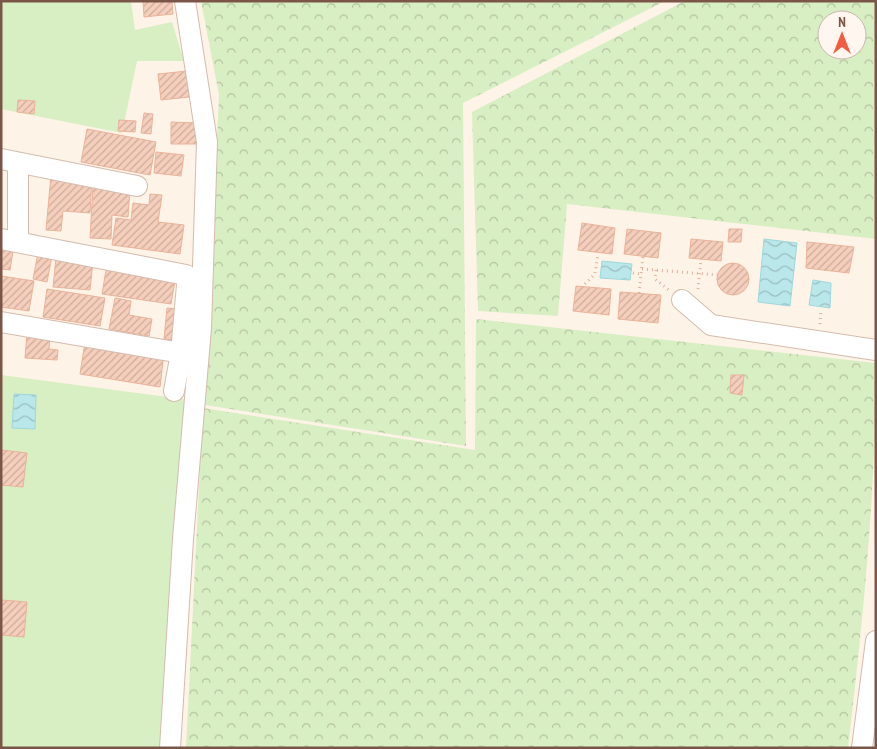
<svg xmlns="http://www.w3.org/2000/svg" width="877" height="749" font-family="'PT Sans Narrow',sans-serif">
<style>
.grass{fill:#d8eec3}
.forest{fill:url(#forest-crowns);fill-rule:evenodd}
.water{fill:url(#water-waves);stroke:#9ed8dd}
.building{fill:url(#building-hatch);stroke:#eab39a}
.lines{fill:none;stroke-linecap:round;stroke-linejoin:round}
.minor-casing{stroke:#d4bcae;stroke-width:22}
.path{stroke:#dcb19e;stroke-width:3;stroke-dasharray:1 4;stroke-linecap:butt}
.minor{stroke:#fff;stroke-width:20}
</style>
<defs>
<pattern id="forest-crowns" width="20" height="18" patternUnits="userSpaceOnUse" patternTransform="scale(1.25)"><rect width="20" height="18" fill="#d8eec3"/><path d="M2 6a3 3 0 1 1 6 0M12 15a3 3 0 1 1 6 0" fill="none" stroke="#b4c4a0"/></pattern>
<pattern id="water-waves" width="16" height="10" patternUnits="userSpaceOnUse" patternTransform="scale(1.25)"><rect width="16" height="10" fill="#b9e7ea"/><path d="M0 5q4-4 8 0t8 0" fill="none" stroke="#9bbec0"/></pattern>
<pattern id="building-hatch" width="6" height="6" patternUnits="userSpaceOnUse" patternTransform="scale(1.25)"><rect width="6" height="6" fill="#f6cfbc"/><path d="M-1 1l2-2M0 6l6-6M5 7l2-2" fill="none" stroke="#ccab9b"/></pattern>
</defs>
<rect width="100%" height="100%" fill="#fef3e7"/>
<!-- grass -->
<g class="grass">
<polygon points="1,1 131,1 135,30 172,22 184,61 137,61 122,133 1,109"/>
<polygon points="1,375 190,400 163,748 1,748"/>
</g>
<!-- forest -->
<g class="forest">
<polygon points="201,1 665,1 463,103 466,446 205,405 219,95"/>
<path d="M680,1H876V239L567,204L558,316L478,311L472,112L681,3ZM827,20H857V50H827Z"/>
<path d="M476,319L876,363C876,492 863,620 848,748H186L203,408L475,450Z"/>
</g>
<!-- water -->
<g class="water">
<polygon points="764,239 797,243 790,306 758,302"/>
<polygon points="602,261 632,264 630,280 600,278"/>
<polygon points="813,280 831,283 830,308 809,305"/>
<polygon points="14,394 36,395 35,429 12,428"/>
</g>
<!-- building -->
<g class="building">
<polygon points="143,1 172,1 173,14 144,17"/>
<polygon points="187,71 189,97 161,100 158,74"/>
<polygon points="18,100 35,101 34,114 17,112"/>
<polygon points="144,113 153,114 151,134 141,133"/>
<polygon points="119,120 136,121 135,132 118,131"/>
<polygon points="171,122 198,123 198,144 171,144"/>
<polygon points="87,129 156,142 150,175 81,162"/>
<polygon points="156,152 184,155 181,176 154,173"/>
<polygon points="51,175 92,179 90,213 63,211 61,231 46,230"/>
<polygon points="93,186 130,189 128,217 112,215 111,239 90,238"/>
<polygon points="150,194 162,195 158,222 184,225 180,254 112,245 116,218 131,220 133,203 149,205"/>
<polygon points="582,223 615,228 612,254 578,250"/>
<polygon points="627,229 661,233 658,258 624,254"/>
<polygon points="729,229 742,229 741,242 728,242"/>
<polygon points="691,239 723,242 721,261 689,258"/>
<polygon points="807,242 854,247 849,273 806,268"/>
<polygon points="1,243 14,245 10,270 1,269"/>
<polygon points="38,253 52,256 47,282 33,279"/>
<polygon points="56,258 93,261 90,290 53,287"/>
<circle cx="733" cy="279" r="16"/>
<polygon points="107,264 176,275 171,304 102,294"/>
<polygon points="1,276 34,281 29,311 1,307"/>
<polygon points="576,286 611,289 609,315 573,311"/>
<polygon points="47,289 105,298 100,326 43,317"/>
<polygon points="620,292 661,295 658,323 618,319"/>
<polygon points="115,298 131,301 129,315 152,319 149,336 109,329"/>
<polygon points="167,308 180,309 177,340 164,339"/>
<polygon points="27,333 50,335 49,349 58,350 57,360 25,358"/>
<polygon points="85,342 164,352 160,387 80,374"/>
<polygon points="731,375 744,375 742,395 730,393"/>
<polygon points="1,450 27,453 23,487 1,485"/>
<polygon points="1,600 27,602 24,637 1,635"/>
</g>
<g class="lines">
<defs>
<g id="minor">
<polyline points="1,159 137,186"/>
<polyline points="18,163 18,242"/>
<polyline points="1,239 186,275 187,285 181,353 174,391"/>
<polyline points="682,300 711,325 876,350"/>
<polyline points="1,322 181,353"/>
<polyline points="170,748 183,539 201,328 207,142 185,1"/>
<polyline points="862,748 876,641"/>
</g>
</defs>
<!-- minor casing -->
<use href="#minor" class="minor-casing"/>
<!-- path -->
<g class="path">
<polyline points="642,269 718,275"/>
<polyline points="656,270 655,279 669,290"/>
<polyline points="633,273 641,274"/>
<polyline points="585,284 595,274 598,254"/>
<polyline points="698,289 701,259"/>
<polyline points="639,293 643,256"/>
<polyline points="820,324 821,310"/>
</g>
<!-- minor -->
<use href="#minor" class="minor"/>
</g>
<!-- border -->
<rect width="877" height="749" fill="none" stroke="#7b5648" stroke-width="5"/>
<!-- north arrow -->
<g transform="translate(842 35)"><circle r="24" fill="#fff7ef" stroke="#cab7ac"/>
<path d="M0-4L9 19L0 12L-9 19Z" fill="#f25c42"/>
<text y="-8" font-size="14" font-weight="bold" text-anchor="middle" fill="#7b5648">N</text>
</g>
</svg>
